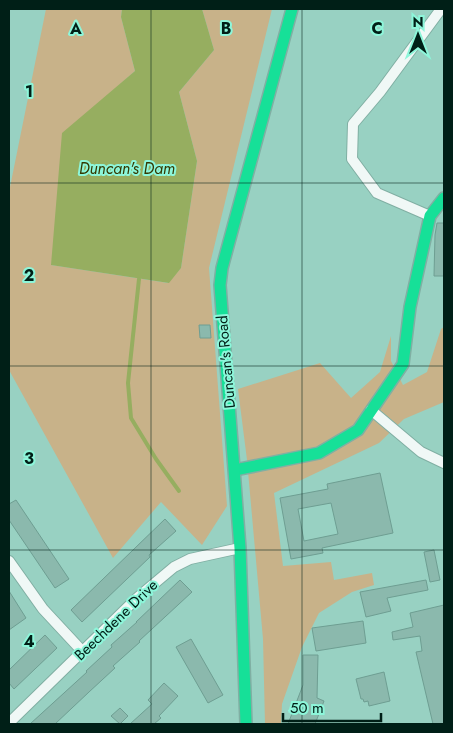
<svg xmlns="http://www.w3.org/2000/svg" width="453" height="733" font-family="Jost,sans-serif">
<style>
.green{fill:#c8b289}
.water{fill:#96ae60}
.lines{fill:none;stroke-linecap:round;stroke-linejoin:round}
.stream{stroke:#96ae60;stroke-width:4}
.building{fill:#8bb9ad;stroke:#6e9e92;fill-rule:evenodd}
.street-casing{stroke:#80afa3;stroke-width:12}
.fast-casing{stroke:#80afa3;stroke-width:14}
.street{stroke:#f0f8f6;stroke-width:10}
.fast{stroke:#16e098;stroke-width:11}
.grid{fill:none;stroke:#001f17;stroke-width:1;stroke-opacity:0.55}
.labels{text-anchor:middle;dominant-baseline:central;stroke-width:4;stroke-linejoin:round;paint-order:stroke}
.street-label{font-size:15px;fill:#001f17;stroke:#8df6da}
.water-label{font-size:16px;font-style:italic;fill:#343800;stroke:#8df6da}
.grid-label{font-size:16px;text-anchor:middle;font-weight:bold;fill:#001f17;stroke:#8df6da;stroke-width:4;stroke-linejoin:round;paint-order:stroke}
</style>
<rect width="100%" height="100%" fill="#98d1c2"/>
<!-- green -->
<g class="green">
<polygon points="46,9 122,9 121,17 135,71 108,95 51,265 168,283 181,268 197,161 179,92 214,50 202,9 272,9 209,268 227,506 202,545 161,502 113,558 9,370 9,192"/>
<polygon points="444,327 444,402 404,419 379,443 274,493 283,566 331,562 334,580 372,573 374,585 352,592 319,613 302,647 282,704 281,724 265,724 263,639 247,460 238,389 320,363 351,398 380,372 391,336 391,361 403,385 427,372 441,329"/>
</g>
<!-- water -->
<polygon class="water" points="122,9 202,9 214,50 179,92 197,161 181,268 169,283 51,265 62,133 135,71 121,17"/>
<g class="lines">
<!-- stream -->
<polyline class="stream" points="139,279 128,383 131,418 156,459 179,491"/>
</g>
<!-- building -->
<g class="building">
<polygon points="437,223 444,223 444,276 434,276 435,235"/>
<polygon points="199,325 210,325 211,338 200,338"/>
<path d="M380,473L393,533L322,548L323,553L291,559L280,498L328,489L327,484ZM331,503L338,534L304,541L298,509Z"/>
<polygon points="16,500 69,579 55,588 9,520 9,504"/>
<polygon points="165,519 176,531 149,555 150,557 82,622 71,610"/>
<polygon points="434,550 440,580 430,582 424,552"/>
<polygon points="180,580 192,592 139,641 140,642 113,666 115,668 89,692 55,724 30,724 87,672 86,671 112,647 111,645 137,622 136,622"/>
<polygon points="426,580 428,590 387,598 391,611 366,617 360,592"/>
<polygon points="9,591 26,618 9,630"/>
<polygon points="444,605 444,724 433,724 416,652 422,651 420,636 393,640 392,632 413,627 410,613"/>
<polygon points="363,621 366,643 316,651 312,628"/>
<polygon points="45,635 57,648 14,689 9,683 9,670"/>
<polygon points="191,639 223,695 208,703 176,647"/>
<polygon points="303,655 318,655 317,698 324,701 315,724 288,724 303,685"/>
<polygon points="384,672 390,701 369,706 368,701 364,702 363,699 361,699 356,679"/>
<polygon points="164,683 178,696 159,716 161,718 154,724 130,724 152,704 148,700"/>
<polygon points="120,708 128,716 120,724 111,716"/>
</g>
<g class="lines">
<defs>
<g id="street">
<polyline points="430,216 377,193 352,159 353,124 380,92 441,9"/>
<polyline points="371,410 421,452 444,463"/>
<polyline points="9,561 43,609 83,652"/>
<polyline points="9,723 137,598 174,567 190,559 240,548"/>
</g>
<g id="fast">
<polyline points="235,470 319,453 358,430 403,364 410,307 430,216 444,198"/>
<polyline points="246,724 240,548 220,285 222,268 292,9"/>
</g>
</defs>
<!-- street casing -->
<use href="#street" class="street-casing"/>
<!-- fast casing -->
<use href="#fast" class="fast-casing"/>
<!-- street -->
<use href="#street" class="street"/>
<!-- fast -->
<use href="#fast" class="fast"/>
</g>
<!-- grid -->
<path class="grid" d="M151,9V724M302,9V724M9,183H444M9,366H444M9,550H444"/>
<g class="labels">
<!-- street labels -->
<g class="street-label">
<text transform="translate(226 362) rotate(-95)">Duncan's Road</text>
<text transform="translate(116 620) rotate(-44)">Beechdene Drive</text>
</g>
<!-- water labels -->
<g class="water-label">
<text x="127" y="168">Duncan's Dam</text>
</g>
</g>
<g class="grid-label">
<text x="76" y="34">A</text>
<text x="226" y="34">B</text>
<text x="377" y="34">C</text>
<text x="29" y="97">1</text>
<text x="29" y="281">2</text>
<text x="29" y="464">3</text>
<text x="29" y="647">4</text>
</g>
<!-- border -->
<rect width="453" height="733" fill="none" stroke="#001f17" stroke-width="20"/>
<!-- north arrow -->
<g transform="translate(418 35)" stroke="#8df6da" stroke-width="4" paint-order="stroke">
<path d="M0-4L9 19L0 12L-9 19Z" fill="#001f17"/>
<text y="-8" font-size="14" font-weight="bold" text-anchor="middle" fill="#001f17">N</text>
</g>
<!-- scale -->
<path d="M283 713v8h98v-8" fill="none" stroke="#001f17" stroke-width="2.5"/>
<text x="290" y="713" font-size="15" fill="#001f17" stroke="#8df6da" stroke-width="4" paint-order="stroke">50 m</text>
</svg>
